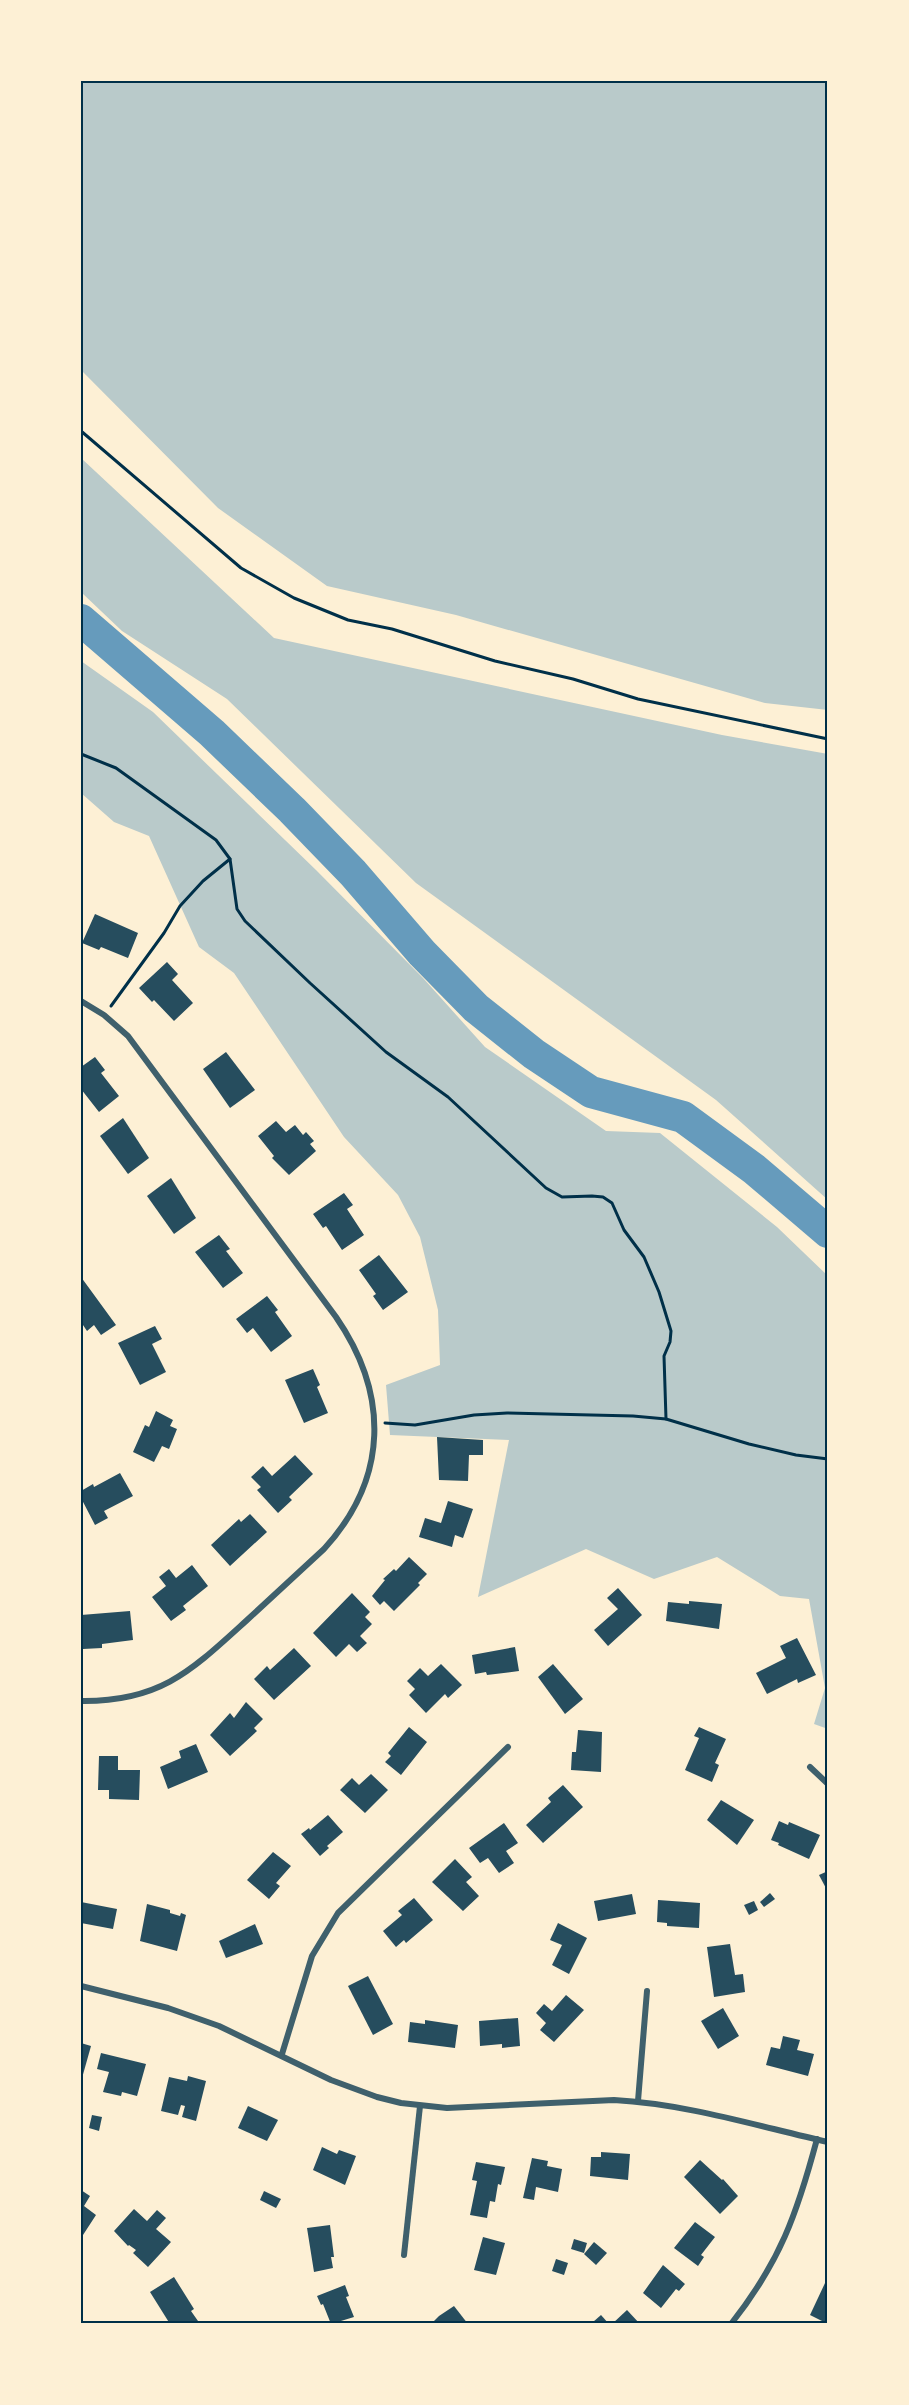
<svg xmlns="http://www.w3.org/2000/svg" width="909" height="2405" font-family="'Fira Sans Condensed',sans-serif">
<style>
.green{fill:#b9caca}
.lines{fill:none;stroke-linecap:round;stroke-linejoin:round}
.river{stroke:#669bbc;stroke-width:32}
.building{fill:#264d5e}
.path{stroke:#003049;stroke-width:3}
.minor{stroke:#3f606c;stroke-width:6}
.neatline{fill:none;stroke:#003049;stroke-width:2}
</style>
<rect width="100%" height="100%" fill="#fdf0d5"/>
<!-- green -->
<g class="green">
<polygon points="81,81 828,81 828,710 765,703 456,615 327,586 218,508 81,370"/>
<polygon points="81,458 274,638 722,735 828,754 828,1200 716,1100 416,883 227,699 122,631 81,592"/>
<polygon points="81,661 153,712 316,870 423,978 485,1047 606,1131 660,1133 777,1227 828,1276 828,1729 814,1724 825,1688 809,1599 780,1596 717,1557 654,1579 586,1549 478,1597 509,1440 390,1435 386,1385 440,1365 438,1310 420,1237 398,1195 344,1137 234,973 199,947 149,836 114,822 81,793"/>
</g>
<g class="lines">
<!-- river -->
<polyline class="river" points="81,620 212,733 292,810 353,873 422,953 476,1008 534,1054 591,1092 683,1117 754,1169 828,1232"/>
</g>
<!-- building -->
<g class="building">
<polygon points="95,914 138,933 128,958 101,947 99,950 82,943"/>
<polygon points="167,962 178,974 172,980 193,1003 174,1021 154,1000 152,1002 139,988"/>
<polygon points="226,1052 255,1090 230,1108 203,1069"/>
<polygon points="95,1057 105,1070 101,1073 119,1096 99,1112 81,1089 81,1067"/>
<polygon points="123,1118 149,1158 128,1174 100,1136"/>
<polygon points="276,1121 286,1132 295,1125 303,1135 306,1132 314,1141 310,1144 316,1151 289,1175 272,1158 274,1156 258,1136"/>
<polygon points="171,1178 196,1218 174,1234 147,1196"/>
<polygon points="344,1193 353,1205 347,1209 364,1235 342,1250 326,1226 323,1228 313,1214"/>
<polygon points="219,1235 230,1249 226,1251 243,1273 223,1288 195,1252"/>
<polygon points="379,1255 408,1292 383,1310 373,1296 376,1294 359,1270"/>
<polygon points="81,1277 116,1325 101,1335 94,1325 87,1331 81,1322"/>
<polygon points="267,1296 278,1310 275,1312 292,1336 271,1352 253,1328 247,1333 236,1319"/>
<polygon points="155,1326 162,1339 152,1344 166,1372 140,1385 118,1343"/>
<polygon points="313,1369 320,1385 317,1387 328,1413 304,1423 285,1380"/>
<polygon points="156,1411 173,1420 170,1426 177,1429 169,1449 162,1446 154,1462 133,1452 145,1425 149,1427"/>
<polygon points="437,1437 483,1440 483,1455 469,1455 468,1481 439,1480"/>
<polygon points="295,1455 313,1474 289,1497 292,1500 278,1513 257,1490 261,1487 251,1477 263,1466 272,1476"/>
<polygon points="120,1473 133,1496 104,1511 108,1518 95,1525 81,1498 81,1491 93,1484 94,1487"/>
<polygon points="448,1501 473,1509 463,1538 455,1535 452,1547 419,1537 425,1518 441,1523"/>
<polygon points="250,1514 267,1532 230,1566 211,1545 239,1519 241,1522"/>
<polygon points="409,1557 427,1574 418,1583 420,1585 394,1611 384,1601 380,1605 372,1596 385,1580 383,1579 394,1569 396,1571"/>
<polygon points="192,1565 208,1586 183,1606 186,1610 171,1621 152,1597 166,1586 159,1577 169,1569 176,1578"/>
<polygon points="618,1588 642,1615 608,1646 594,1630 618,1609 607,1598"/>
<polygon points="352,1593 370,1612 365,1617 372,1624 360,1636 367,1643 357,1652 349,1644 336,1657 313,1633"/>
<polygon points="689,1601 722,1604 719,1629 666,1621 668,1602 689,1604"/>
<polygon points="130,1611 133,1640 102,1644 102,1648 83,1649 81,1615"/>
<polygon points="797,1638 816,1675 798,1683 797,1679 767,1694 756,1673 786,1658 780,1646"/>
<polygon points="515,1647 519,1671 487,1675 486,1672 475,1674 472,1655"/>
<polygon points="294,1648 311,1666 274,1700 254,1679 267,1666 270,1670"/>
<polygon points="441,1664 462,1685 448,1698 445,1694 426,1713 409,1695 415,1689 407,1681 420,1668 428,1676"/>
<polygon points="553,1664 583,1699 565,1714 538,1677"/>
<polygon points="246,1702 263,1719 254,1728 257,1731 230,1756 210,1735 230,1713 234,1718"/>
<polygon points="409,1727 427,1742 401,1775 385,1762 391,1756 388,1753"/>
<polygon points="699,1727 726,1739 715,1763 719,1765 712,1782 685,1770 699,1738 694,1736"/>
<polygon points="578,1730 602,1732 601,1772 571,1770 572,1752 576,1752"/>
<polygon points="196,1744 208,1772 168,1789 160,1767 181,1758 179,1751"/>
<polygon points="99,1756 118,1756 118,1770 140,1770 139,1800 109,1799 109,1790 98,1790"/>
<polygon points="371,1774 388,1790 365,1813 340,1790 352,1778 359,1785"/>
<polygon points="563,1785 583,1807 543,1843 526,1825 551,1802 548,1798"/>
<polygon points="721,1800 754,1820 737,1845 707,1820"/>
<polygon points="328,1815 343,1832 327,1846 329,1848 320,1856 301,1834 309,1828 310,1830"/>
<polygon points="779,1821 788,1825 789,1822 820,1835 809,1859 778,1845 779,1843 771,1840"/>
<polygon points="504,1823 518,1843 506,1851 514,1863 499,1873 488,1858 480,1863 469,1848"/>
<polygon points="273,1852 291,1866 276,1883 280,1886 269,1899 247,1880"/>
<polygon points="455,1859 472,1877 466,1882 479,1896 463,1911 432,1882"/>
<polygon points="828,1871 828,1892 819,1875"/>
<polygon points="770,1893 775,1899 764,1907 760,1902"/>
<polygon points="632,1894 636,1914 598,1921 594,1901"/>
<polygon points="414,1898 433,1920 406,1943 404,1940 396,1947 383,1931 402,1915 398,1911"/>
<polygon points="658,1900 700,1903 699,1928 667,1926 667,1923 657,1922"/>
<polygon points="754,1901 758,1910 749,1915 744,1905"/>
<polygon points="81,1902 117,1909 113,1929 81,1923"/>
<polygon points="147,1904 170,1910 170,1913 180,1916 181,1913 186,1915 177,1951 140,1941"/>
<polygon points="558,1923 587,1938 569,1974 552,1965 562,1945 550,1940"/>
<polygon points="255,1924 263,1944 226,1958 219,1941"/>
<polygon points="730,1944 735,1975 743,1974 745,1992 714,1997 707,1947"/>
<polygon points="368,1976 393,2024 373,2035 348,1986"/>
<polygon points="566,1995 584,2010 554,2042 540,2030 546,2023 536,2013 544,2004 552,2011"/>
<polygon points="723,2008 739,2036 718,2049 701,2021"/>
<polygon points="518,2018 520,2046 502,2048 502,2044 480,2046 479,2021"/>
<polygon points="425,2020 458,2025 455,2048 408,2042 410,2022 425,2024"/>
<polygon points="783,2036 800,2040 797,2050 814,2054 808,2076 766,2065 771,2047 780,2049"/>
<polygon points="81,2043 91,2046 82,2078 81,2077"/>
<polygon points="101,2053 146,2064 137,2096 122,2092 121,2096 103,2092 109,2072 97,2069"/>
<polygon points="188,2076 206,2081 196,2121 182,2117 185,2106 181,2105 178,2115 161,2111 169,2077 187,2081"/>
<polygon points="248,2106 278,2120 267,2141 238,2128"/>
<polygon points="92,2115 102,2117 99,2131 89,2128"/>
<polygon points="322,2147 337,2154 339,2150 356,2156 345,2185 313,2170"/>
<polygon points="601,2152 630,2154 628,2180 590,2176 591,2157 601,2157"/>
<polygon points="532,2158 548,2161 547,2166 562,2169 558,2192 536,2187 534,2200 523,2198"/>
<polygon points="700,2160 722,2180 723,2179 738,2196 720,2214 684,2177"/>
<polygon points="476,2162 505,2167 501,2185 498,2184 495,2202 490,2201 487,2218 470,2215 477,2181 472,2180"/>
<polygon points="81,2190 90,2196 84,2206 96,2215 83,2235 81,2234"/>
<polygon points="264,2191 281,2199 276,2208 260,2200"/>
<polygon points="134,2209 147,2221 157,2210 166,2218 156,2229 171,2242 148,2267 133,2253 136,2250 129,2245 128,2246 114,2231"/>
<polygon points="695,2222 715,2237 701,2255 704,2257 698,2266 674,2248"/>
<polygon points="330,2225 334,2257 331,2257 333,2268 314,2272 307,2228"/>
<polygon points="483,2237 505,2243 496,2275 474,2270"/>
<polygon points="574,2239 587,2243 584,2253 571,2249"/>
<polygon points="594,2242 607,2253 596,2265 584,2254"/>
<polygon points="556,2259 568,2263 564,2275 552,2271"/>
<polygon points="663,2265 685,2284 679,2291 676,2289 661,2308 643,2293"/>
<polygon points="174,2277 194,2309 191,2311 198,2321 192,2324 170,2324 150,2292"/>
<polygon points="825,2283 828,2285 828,2324 810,2315"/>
<polygon points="345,2285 349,2296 346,2297 354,2317 331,2324 323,2304 321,2305 317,2296"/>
<polygon points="454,2306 468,2324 431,2324 439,2316"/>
<polygon points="627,2310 640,2324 612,2324"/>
<polygon points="601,2315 609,2324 595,2324 593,2322"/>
</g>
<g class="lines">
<!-- path -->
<g class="path">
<polyline points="81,431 241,568 294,598 348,620 392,629 495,661 573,679 638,699 828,739"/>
<polyline points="81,754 116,768 216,840 230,859 237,909 245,921 310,983 386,1052 448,1097 546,1188 562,1197 592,1196 603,1197 612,1203 624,1230 644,1257 659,1292 671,1331 670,1342 664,1356 666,1419"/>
<polyline points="111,1006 164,933 180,906 203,881 230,859"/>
<polyline points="385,1423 415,1425 474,1415 507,1413 633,1416 666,1419 749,1444 796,1455 828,1459"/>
</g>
<!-- minor -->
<g class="minor">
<path d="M81,1001L104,1015L128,1036L336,1317C389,1394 389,1478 324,1549C298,1573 272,1597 246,1621C191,1671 160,1702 81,1701"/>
<polyline points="810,1767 828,1784"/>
<path d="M81,1986L168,2008L219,2026L331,2080L377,2097L401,2103L447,2108L614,2100C687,2104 757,2126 828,2142"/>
<polyline points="282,2054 312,1956 338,1913 508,1747"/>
<polyline points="638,2101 647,1991"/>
<polyline points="404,2255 420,2106"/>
<path d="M731,2324C780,2262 797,2214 817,2139"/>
</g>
</g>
<!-- border -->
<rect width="909" height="2405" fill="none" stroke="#fdf0d5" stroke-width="165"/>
<rect x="82" y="82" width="744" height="2240" class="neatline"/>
</svg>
